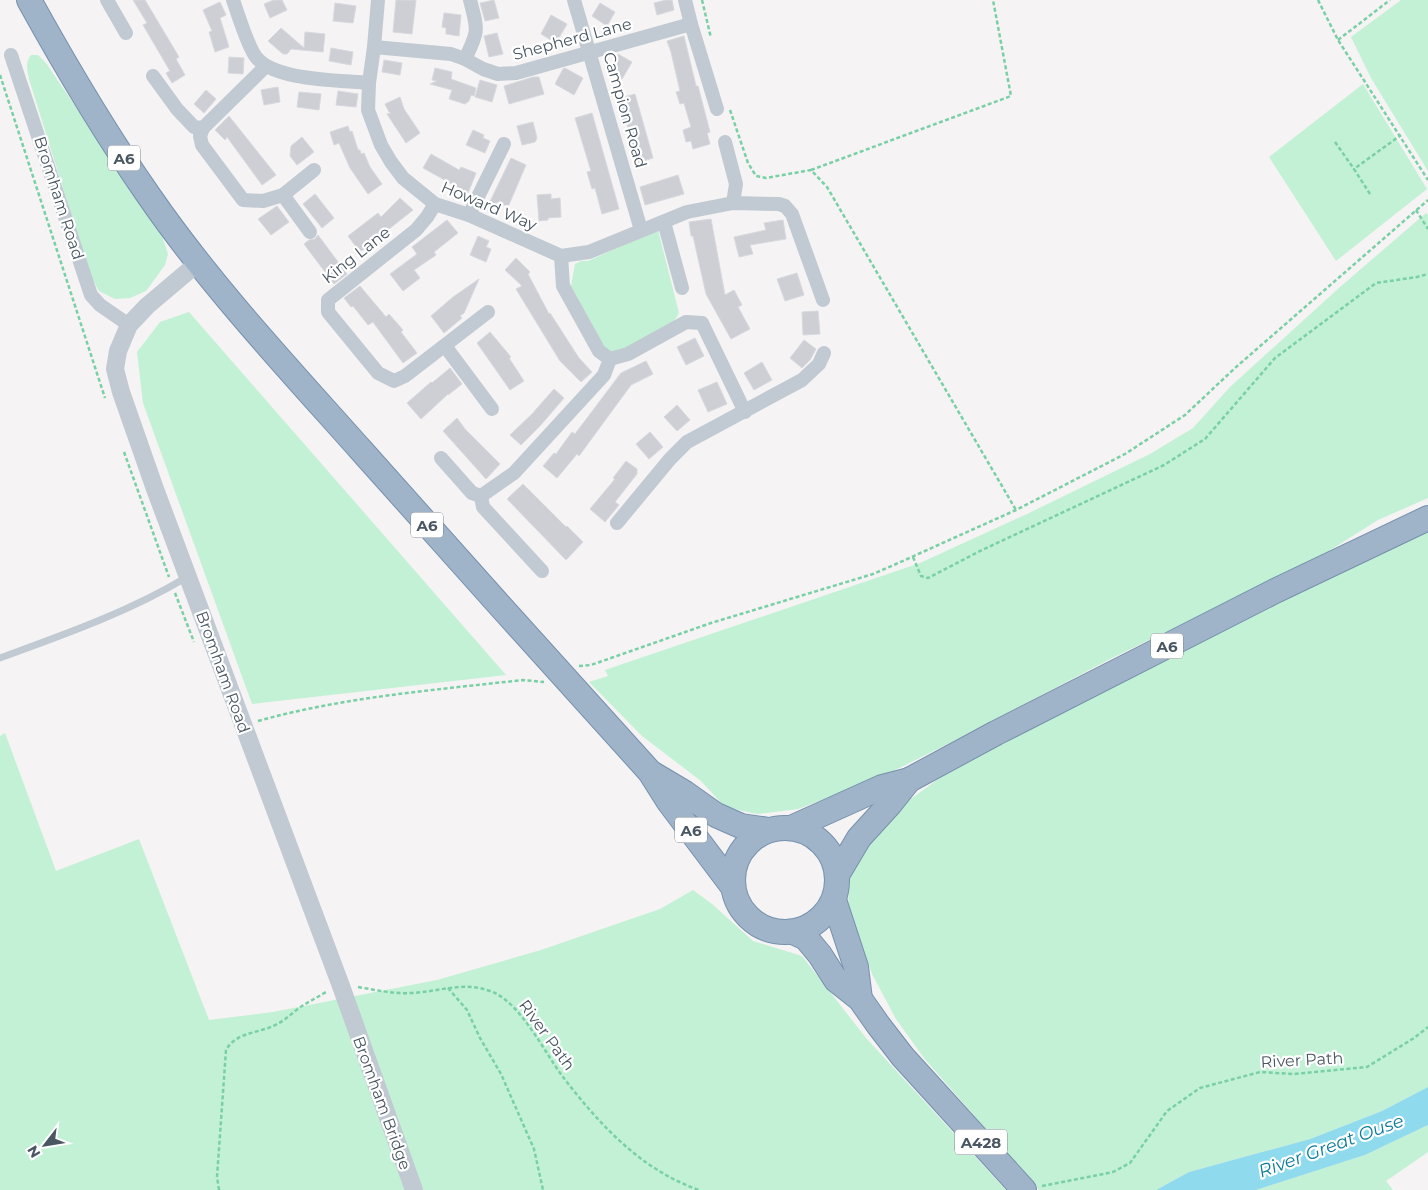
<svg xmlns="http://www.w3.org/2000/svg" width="1428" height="1190" font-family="Montserrat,sans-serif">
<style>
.green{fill:#c3f1d5}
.water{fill:#90daee}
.building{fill:#cdcfd5;stroke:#d7d9de}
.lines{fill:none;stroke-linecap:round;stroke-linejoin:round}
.trunk-casing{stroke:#7690ad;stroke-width:26}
.path{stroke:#7ad0a6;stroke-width:2.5;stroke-dasharray:4 2.5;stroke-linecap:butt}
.service{stroke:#c1cad2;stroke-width:7}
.minor{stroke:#c1cad2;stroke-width:14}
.tertiary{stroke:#c1cad2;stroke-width:18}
.trunk{stroke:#9fb4c9;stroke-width:24}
.labels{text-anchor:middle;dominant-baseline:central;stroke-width:4.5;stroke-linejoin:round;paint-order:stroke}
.shield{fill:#fff;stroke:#808990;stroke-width:1}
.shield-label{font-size:15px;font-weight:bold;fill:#4a5661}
.street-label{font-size:16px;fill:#4a5661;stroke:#fff}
.water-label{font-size:18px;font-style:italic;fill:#0c7c9b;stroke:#fff}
</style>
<rect width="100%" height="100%" fill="#f5f3f3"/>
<!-- green -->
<g class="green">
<polygon points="1401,0 1428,0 1428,171 1371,78 1351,37"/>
<path d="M31,55H38L46,63L161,233L168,254L165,265L146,291L130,298L115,299L99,291L90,275L29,79C27,69 25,63 31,55Z"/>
<polygon points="1363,84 1427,189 1336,261 1269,157"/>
<polygon points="1426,213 1428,215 1428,498 1378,520 1316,559 1110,659 958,739 877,779 798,809 757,814 725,807 701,781 642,736 589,682 608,676 605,670 920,563 1027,514 1150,454 1193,428 1230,387 1340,287"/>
<polygon points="658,230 679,313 673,323 619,353 612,352 605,348 571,286 575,264 581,261 588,261"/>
<polygon points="189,312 506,675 252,704 143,403 137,352 160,322"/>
<polygon points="1428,530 1428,1087 1382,1111 1310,1139 1189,1172 1156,1190 1039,1190 924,1058 896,1019 873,976 848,912 849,876 868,841 908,801 966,759 1337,571"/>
<polygon points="5,733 56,871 139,839 209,1020 273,1012 437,980 541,950 660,909 693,890 712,904 753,941 802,956 866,1038 1006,1190 0,1190 0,736"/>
<polygon points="1428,1125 1428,1152 1386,1181 1393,1190 1256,1190 1365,1155"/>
</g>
<!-- water -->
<polygon class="water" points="1428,1087 1428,1125 1365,1155 1256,1190 1156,1190 1189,1172 1310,1139 1382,1111"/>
<!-- building -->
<g class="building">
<polygon points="133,0 145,0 179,57 176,59 185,75 172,83 166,73 170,71 143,25 147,23"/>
<polygon points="274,0 282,0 287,10 270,18 264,4"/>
<polygon points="396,0 416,0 412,34 393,32"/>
<polygon points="494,0 499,18 485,21 480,3"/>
<polygon points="666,0 672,0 674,10 657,15 654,3"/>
<polygon points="220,2 226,15 220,18 229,47 215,52 209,32 212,31 203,10"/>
<polygon points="335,3 356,6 353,23 333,21"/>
<polygon points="600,3 615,12 607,26 592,16"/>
<polygon points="444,13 461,15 459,36 446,34 446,28 442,27"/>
<polygon points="551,15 567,24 556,43 541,34"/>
<polygon points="281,28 304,48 305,32 325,34 323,52 291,49 287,54 283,54 268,41"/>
<polygon points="497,33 503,54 489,57 484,36"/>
<polygon points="684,36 696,86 698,86 710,132 707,133 710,144 693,149 691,141 686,142 683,130 691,127 684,103 680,104 676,92 680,91 671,52 667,41"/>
<polygon points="331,48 353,52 351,65 329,61"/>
<polygon points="618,54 632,62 622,79 608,71"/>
<polygon points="229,57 244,58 243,74 228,73"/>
<polygon points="384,60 402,63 400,75 382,72"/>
<polygon points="435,68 452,72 451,79 476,88 474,96 471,95 469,101 465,104 449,99 452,90 430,84 437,81 432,80"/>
<polygon points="565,68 583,78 574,95 555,84 563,69"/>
<polygon points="533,77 539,77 544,94 509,104 504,86"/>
<polygon points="480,80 497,85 492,102 475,97"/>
<polygon points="278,87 280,102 264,105 261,90"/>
<polygon points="206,90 216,99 204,113 194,104"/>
<polygon points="338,91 358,94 356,107 336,105"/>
<polygon points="299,92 321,94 319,110 297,107"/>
<polygon points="635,94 653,158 637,163 627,124 624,124 619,104 621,103 620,98"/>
<polygon points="400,97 404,109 420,133 406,143 387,114 391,113 389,112 385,104"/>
<polygon points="592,113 619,209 602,214 595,188 592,189 587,172 591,171 575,118"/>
<polygon points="229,116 276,175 262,185 227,137 225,140 215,130"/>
<polygon points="533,122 537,138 535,142 522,145 517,126"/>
<polygon points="348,126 350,132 352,131 358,150 360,150 361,154 364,153 370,167 382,184 368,194 350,168 339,143 334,145 330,132"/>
<polygon points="473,130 484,135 483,138 490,141 485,153 466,145"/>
<polygon points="302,137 314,152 297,165 290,156 291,146"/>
<polygon points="431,154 459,170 461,167 476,173 468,193 423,168"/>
<polygon points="511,158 526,165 508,207 498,202 485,212"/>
<polygon points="678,175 684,194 645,205 640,187"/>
<polygon points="315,194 334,218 322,228 303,204"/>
<polygon points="551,194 551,199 560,198 561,217 548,218 548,220 539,221 537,195"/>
<polygon points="400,198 413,210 360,252 348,236 378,213 381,217"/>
<polygon points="277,206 289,222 271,235 258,219"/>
<polygon points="711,219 725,295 734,290 742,305 738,307 750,329 731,339 706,294 693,236 691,236 689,222"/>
<polygon points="447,220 458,233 434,252 436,255 414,270 420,278 403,291 390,274 417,254 412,247"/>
<polygon points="783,220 786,239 750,245 753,254 739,257 734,237 766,230 764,223"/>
<polygon points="318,235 347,274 334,284 304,244 309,240 315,239"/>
<polygon points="478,236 489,241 486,247 491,249 486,262 470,255"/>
<polygon points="516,258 530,272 528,274 549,314 550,313 579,358 592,372 581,382 560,361 516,289 522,286 505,270"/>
<polygon points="797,273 804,295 785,301 777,279"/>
<polygon points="479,279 464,313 460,316 462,318 444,333 431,316 453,297"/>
<polygon points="360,286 386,317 389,314 403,330 401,332 417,353 403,363 373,322 368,325 353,306 351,307 344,298"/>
<polygon points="818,311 820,334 803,335 802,312"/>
<polygon points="490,332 511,357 509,358 524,381 510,390 477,343"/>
<polygon points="695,338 704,356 686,365 677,347"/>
<polygon points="804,340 816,349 810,360 802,368 790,358"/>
<polygon points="646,361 653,374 631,385 579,456 577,454 557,478 543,466 554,453 556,454 572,432 575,434 621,373"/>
<polygon points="762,362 772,380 754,390 744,373"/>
<polygon points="450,368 462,384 448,395 448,394 421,419 407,403 431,382 432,383"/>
<polygon points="717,382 727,404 708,412 698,390"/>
<polygon points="554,389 564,398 540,426 521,445 510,435 532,414"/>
<polygon points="677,405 690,420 677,431 664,417"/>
<polygon points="457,418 465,429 500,464 486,479 443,431"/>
<polygon points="650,432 663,447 649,459 636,444"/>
<polygon points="626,461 637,469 637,474 615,502 619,505 605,522 590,509 615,479 613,478"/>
<polygon points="523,484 566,527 567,526 583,542 566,560 507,499"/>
</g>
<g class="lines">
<defs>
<g id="trunk">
<path d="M29,0C66,67 105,133 149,196C211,286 287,367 360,449C456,557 553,665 650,772L669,802L733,887"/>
<polyline points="653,774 685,793 716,815 741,826 769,830"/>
<circle cx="785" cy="880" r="52"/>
<polyline points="791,828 882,787 909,780 996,733 1275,591 1428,518"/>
<polyline points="837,875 859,838 890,804 909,780"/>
<polyline points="834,900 856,967 860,999"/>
<polyline points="793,932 806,938 820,955 836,980 860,999 879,1026 903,1057 1024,1190"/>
</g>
</defs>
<!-- trunk casing -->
<use href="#trunk" class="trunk-casing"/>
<!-- path -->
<g class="path">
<polyline points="702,0 711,38"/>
<polyline points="1318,0 1338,40 1428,180"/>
<polyline points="1338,40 1390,0"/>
<polyline points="0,75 105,398"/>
<polyline points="730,110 748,163 756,176 766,178 811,170 827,187 1016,510"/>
<polyline points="1335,142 1354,169"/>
<polyline points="811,170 1011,96 993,0"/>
<polyline points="1370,194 1354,169 1401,135"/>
<polyline points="1416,210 1428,229"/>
<polyline points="124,452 169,577"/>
<polyline points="913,557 921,576 928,578 982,550 1164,465 1205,439 1275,358 1376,283 1417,277 1428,274"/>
<polyline points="175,593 194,642"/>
<polyline points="579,666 591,665 711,623 873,574 896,564 1016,510 1125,454 1185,415 1235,368 1428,200"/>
<path d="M258,721C344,697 434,690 523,680L544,682"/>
<path d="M358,987C376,990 393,994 411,993C439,992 462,981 490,991C520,1001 544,1052 563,1077C599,1124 641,1170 699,1190"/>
<polyline points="448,988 467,1010 480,1038 501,1074 534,1149 543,1190"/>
<polyline points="1042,1186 1113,1172 1130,1163 1167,1111 1200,1088 1260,1072 1294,1074 1367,1067 1414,1038 1428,1027"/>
<path d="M219,1190L217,1177L226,1050C237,1031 259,1034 277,1024C286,1020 294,1011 302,1006C310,1001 318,997 326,992"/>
</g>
<!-- service -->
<path class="service" d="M0,658C63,635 129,612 187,577"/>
<!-- minor -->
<g class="minor">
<polyline points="107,0 126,33"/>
<path d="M233,0C238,14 248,47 256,57C274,81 340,80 369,83"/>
<polyline points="378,0 374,47 369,83 368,110 381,145 391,162 403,178 435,204 469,215 561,256 589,252 687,212 733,203 779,204 785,206 792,214 823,300"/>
<polyline points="574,0 641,230"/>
<polyline points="685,0 691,24 717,109"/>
<polyline points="374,47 451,54 465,59 483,69 498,74 516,73 691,24"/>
<polyline points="11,55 91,295 100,305 129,325"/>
<path d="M465,59C479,31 478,30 470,0"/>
<polyline points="266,66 203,128 200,136 202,145 243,200 263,201 283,195 314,170"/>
<polyline points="153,76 177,109 194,127 203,128"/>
<polyline points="725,142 736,184 733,203"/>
<polyline points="283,195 310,232"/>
<polyline points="435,204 427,217 416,230 328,300 328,312 378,373 394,381 405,376 488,312"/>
<polyline points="469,215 504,144"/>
<polyline points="664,222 682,288"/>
<polyline points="445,346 492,409"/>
<polyline points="610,359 628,354 686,322 702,323 745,412"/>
<polyline points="441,458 472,493 481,496"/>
<polyline points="481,496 514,473 604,375 610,359 599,351 563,286 561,256"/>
<polyline points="481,496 483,507 542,571"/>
<polyline points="617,523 670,459 687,442 802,380 819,364 824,353"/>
</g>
<!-- tertiary -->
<polyline class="tertiary" points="199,262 147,306 129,325 118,351 115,369 121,392 155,489 341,986 414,1190"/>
<!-- trunk -->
<use href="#trunk" class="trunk"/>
</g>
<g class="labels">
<!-- shield labels -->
<g class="shield">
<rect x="108" y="145.5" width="32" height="25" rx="4"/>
<rect x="411" y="512.5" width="32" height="25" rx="4"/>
<rect x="1151" y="633.5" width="32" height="25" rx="4"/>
<rect x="675" y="817.5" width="32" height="25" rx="4"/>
<rect x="955" y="1129.5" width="52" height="25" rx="4"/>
</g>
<g class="shield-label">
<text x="124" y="158">A6</text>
<text x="427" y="525">A6</text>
<text x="1167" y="646">A6</text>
<text x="691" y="830">A6</text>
<text x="981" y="1142">A428</text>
</g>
<!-- street labels -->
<g class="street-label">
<text transform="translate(572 39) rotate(-15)">Shepherd Lane</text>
<text transform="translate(625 110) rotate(74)">Campion Road</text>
<text transform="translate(59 198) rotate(72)">Bromham Road</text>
<text transform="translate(489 206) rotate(23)">Howard Way</text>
<text transform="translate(356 255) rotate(-38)">King Lane</text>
<text transform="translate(223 672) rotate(70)">Bromham Road</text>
<text transform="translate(547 1035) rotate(54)">River Path</text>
<text transform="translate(1302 1060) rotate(-3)">River Path</text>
<text transform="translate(382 1103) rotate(70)">Bromham Bridge</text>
</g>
<!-- water labels -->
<g class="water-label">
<text transform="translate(1331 1146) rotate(-20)">River Great Ouse</text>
</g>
</g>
<!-- north arrow -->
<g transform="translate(45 1145) rotate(239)" stroke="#ffffff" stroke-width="4" paint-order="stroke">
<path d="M0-4L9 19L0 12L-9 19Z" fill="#4a5661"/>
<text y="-8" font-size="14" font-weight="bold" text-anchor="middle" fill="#4a5661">N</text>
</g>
</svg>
